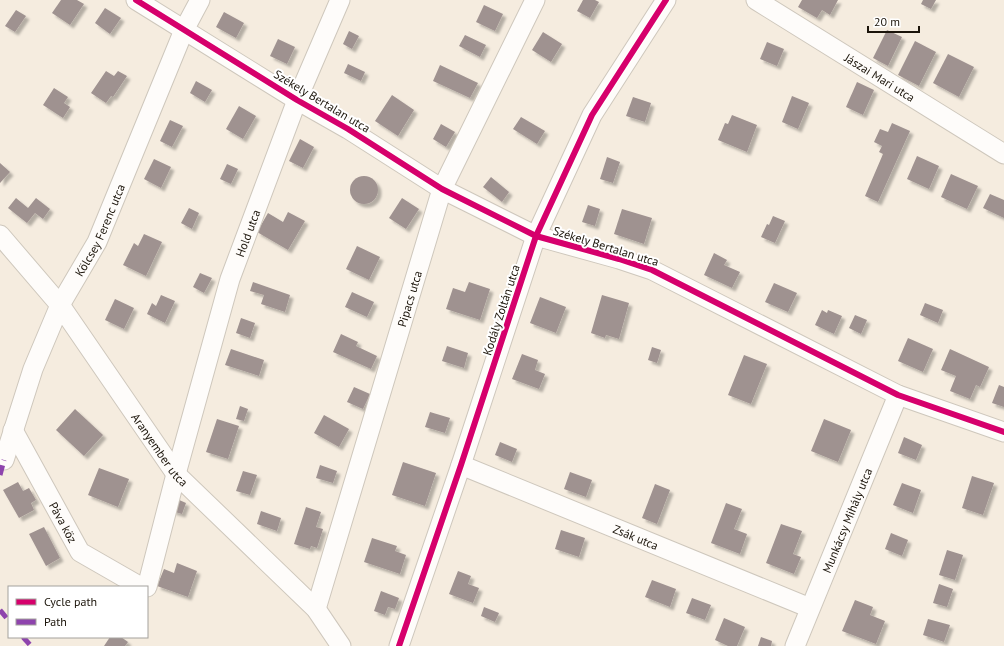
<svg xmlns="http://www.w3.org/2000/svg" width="1004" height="646" font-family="'PT Sans',sans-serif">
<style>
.building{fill:#9f9290;filter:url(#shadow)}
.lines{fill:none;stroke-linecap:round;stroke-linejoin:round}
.minor-casing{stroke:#cec7bc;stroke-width:21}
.minor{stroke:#fefcfa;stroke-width:19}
.quiet{stroke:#8e44ad;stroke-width:5;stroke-dasharray:10 5;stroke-linecap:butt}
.cycleway-casing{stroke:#fff;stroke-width:8}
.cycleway{stroke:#d6006c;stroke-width:6}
.labels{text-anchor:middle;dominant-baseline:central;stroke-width:4;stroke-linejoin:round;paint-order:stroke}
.street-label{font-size:12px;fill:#1b140a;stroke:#fff}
</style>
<defs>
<filter id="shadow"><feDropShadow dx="3.5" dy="3.5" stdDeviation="1" flood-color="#0004"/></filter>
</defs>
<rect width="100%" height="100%" fill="#f5ecdf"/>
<!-- building -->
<g class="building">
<polygon points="61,0 77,0 84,4 70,25 52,13"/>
<polygon points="583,0 595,0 599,2 590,18 577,11"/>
<polygon points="802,0 838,0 830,15 822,10 817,18 798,7"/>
<polygon points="923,0 936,0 931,9 921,4"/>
<polygon points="484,5 503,14 495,31 476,22"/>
<polygon points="105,8 121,18 110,34 95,23"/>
<polygon points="16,10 26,16 15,32 5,26"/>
<polygon points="224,12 244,23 236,38 216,27"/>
<polygon points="887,30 902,37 888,66 873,58"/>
<polygon points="349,31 359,36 352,49 343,44"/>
<polygon points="543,32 562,44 551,62 532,50"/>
<polygon points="465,35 486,45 480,57 459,46"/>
<polygon points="278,39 295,47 287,64 270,56"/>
<polygon points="915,41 936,52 919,86 898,75"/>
<polygon points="767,42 784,49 777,66 760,59"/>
<polygon points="948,54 974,67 959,97 933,83"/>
<polygon points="348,64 365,72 361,81 344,73"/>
<polygon points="440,65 478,83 470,98 433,81"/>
<polygon points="106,71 114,76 118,71 127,76 113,97 111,96 106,103 91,93"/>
<polygon points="196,81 212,90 205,102 190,93"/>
<polygon points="857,82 874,90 863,115 846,107"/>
<polygon points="54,88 68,97 64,103 70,107 63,118 43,105"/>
<polygon points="392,95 414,110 398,136 375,121"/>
<polygon points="792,96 809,103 798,129 782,122"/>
<polygon points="633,97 651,103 645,122 626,116"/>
<polygon points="239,106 256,116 243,139 226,129"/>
<polygon points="732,115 757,125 747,152 718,140 725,123 728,124"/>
<polygon points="521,117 545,131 537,144 513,129"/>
<polygon points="170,120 183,126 172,147 160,141"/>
<polygon points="892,123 910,131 878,202 865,196 883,154 879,152 882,146 874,142 880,129 888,132"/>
<polygon points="441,124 455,132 446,147 433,139"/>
<polygon points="300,139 314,147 303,168 289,161"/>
<polygon points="917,156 939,166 929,189 907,179"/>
<polygon points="607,157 620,162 613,183 600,179"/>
<polygon points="154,159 171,167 161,188 144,179"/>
<polygon points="0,163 10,172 0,183"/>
<polygon points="227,164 238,169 231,184 220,179"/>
<polygon points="951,174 978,186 967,209 941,197"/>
<circle cx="364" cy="190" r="14"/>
<polygon points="491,177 509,192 502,202 483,187"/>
<polygon points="990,194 1004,200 1004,218 983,208"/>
<polygon points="16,198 28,208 36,198 50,209 43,219 35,213 27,223 8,208"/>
<polygon points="402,198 419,209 406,229 389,218"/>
<polygon points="588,205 600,209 595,226 582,222"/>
<polygon points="189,208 199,213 192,229 181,223"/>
<polygon points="622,209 652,218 644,244 614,234"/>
<polygon points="288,212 305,221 288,250 257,232 268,213 283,222"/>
<polygon points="773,216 785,221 775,243 761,237 767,224 769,225"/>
<polygon points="144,234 162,242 146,276 123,265 134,243 138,246"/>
<polygon points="357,246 380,257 369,280 346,269"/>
<polygon points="714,253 727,260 724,265 740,272 732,288 704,275"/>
<polygon points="200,273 212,278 204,293 193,287"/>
<polygon points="253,282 290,295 285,312 261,304 264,295 250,291"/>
<polygon points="469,282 490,289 480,320 446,309 453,288 465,292"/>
<polygon points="774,283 797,293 788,312 765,302"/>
<polygon points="352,292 374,302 367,317 345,307"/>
<polygon points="161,295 175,301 165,323 147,314 152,303 156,306"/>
<polygon points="602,295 629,303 619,339 606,335 605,338 591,333"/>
<polygon points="540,297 566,307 556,333 530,323"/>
<polygon points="115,299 134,308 124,329 105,320"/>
<polygon points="925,303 943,310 938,323 920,315"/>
<polygon points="822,310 827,313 828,310 842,316 834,334 815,325"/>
<polygon points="855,315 867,320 861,334 849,328"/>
<polygon points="241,318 255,323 250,338 236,333"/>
<polygon points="341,334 358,342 356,346 377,356 371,369 333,352"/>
<polygon points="908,338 933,349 923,372 898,361"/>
<polygon points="447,346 468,353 464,368 442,361"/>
<polygon points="652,347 661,350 657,363 648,360"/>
<polygon points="231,349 264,360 259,376 225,365"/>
<polygon points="950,349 989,367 980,387 976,385 970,399 950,391 956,376 941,370"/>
<polygon points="522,354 538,360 535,370 545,374 539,389 512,379"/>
<polygon points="744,355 767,364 751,404 728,395"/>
<polygon points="999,385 1004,387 1004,407 992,403"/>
<polygon points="354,387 370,394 363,409 347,402"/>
<polygon points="240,406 248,409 244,421 236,419"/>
<polygon points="75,409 103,435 84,456 56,430"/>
<polygon points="430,412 450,418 445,433 425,427"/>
<polygon points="324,415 349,429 339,447 314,433"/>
<polygon points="217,419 239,426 228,459 206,452"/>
<polygon points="824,419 851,430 838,462 811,451"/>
<polygon points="904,437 922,445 916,460 898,453"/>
<polygon points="500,442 517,449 512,462 495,455"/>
<polygon points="403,462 436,473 425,506 392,495"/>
<polygon points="320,465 337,471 333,483 316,478"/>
<polygon points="99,468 129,479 118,507 88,495"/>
<polygon points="243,471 257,475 250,495 236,491"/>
<polygon points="570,472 592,480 586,497 564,489"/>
<polygon points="972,476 994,483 983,515 962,508"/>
<polygon points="18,482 23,491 29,488 36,500 31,503 34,510 19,518 3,490"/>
<polygon points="902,483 921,490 913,513 893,505"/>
<polygon points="655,484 670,490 657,524 642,518"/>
<polygon points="177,499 186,503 182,514 172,511"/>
<polygon points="726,503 742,509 734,529 747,534 740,554 711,543"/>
<polygon points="306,507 321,512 316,527 323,529 317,548 311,546 310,549 294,544"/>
<polygon points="261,511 281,518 277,531 257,524"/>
<polygon points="781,524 802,531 793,554 801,557 794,574 766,563"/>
<polygon points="44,527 60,558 46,566 29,534"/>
<polygon points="561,530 585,538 579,557 555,549"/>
<polygon points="891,533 908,540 902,556 885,549"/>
<polygon points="372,538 397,546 395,551 406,555 400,574 364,562"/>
<polygon points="947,550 963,555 955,580 939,575"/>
<polygon points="177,563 197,571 188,597 157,586 164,569 174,573"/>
<polygon points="458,571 471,576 468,584 479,588 473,603 449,594"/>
<polygon points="652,580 676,589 670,607 645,597"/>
<polygon points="939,584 953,589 947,607 933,603"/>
<polygon points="381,591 399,598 395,609 388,607 385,615 374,611"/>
<polygon points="692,598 711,605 705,620 686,613"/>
<polygon points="855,600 873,607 870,615 885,621 876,644 842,631"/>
<polygon points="484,607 499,613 495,622 481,616"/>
<polygon points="724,618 745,627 737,646 728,646 715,640"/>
<polygon points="928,619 950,625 944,642 923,635"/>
<polygon points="110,637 121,637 128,642 125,646 104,646"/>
<polygon points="761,637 772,641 771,646 758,646"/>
</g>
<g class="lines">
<defs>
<g id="minor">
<polyline points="136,0 297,100 348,129 442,189 536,236 619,259 652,270 898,395 1004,432"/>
<path id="s1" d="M756,0L1004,154"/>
<path id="s2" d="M0,235L60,305L176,474L316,609L341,646"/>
<path id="s3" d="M13,430L80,552L141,587"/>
<path id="s4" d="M4,460L33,369L60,305L97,242L184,30L200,0"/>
<path id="s5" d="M461,465L810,608"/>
<path id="s6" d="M147,587L176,474L230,279L297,100L340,0"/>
<path id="s7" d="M316,609L442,189L535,0"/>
<polyline points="399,646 461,465 536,236 592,115 666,0"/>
<path id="s8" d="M795,646L898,395"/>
</g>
</defs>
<!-- minor casing -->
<use href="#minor" class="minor-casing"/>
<!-- minor -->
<use href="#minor" class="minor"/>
<!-- quiet -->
<g class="quiet">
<polyline points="0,475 4,460"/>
<polyline points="0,610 9,621"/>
<polyline points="23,637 31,646"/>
</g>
<defs>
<g id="cycleway">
<polyline points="136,0 297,100 348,129 442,189 536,236 619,259 652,270 898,395 1004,432"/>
<polyline points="399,646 461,465 536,236 592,115 666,0"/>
</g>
</defs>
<!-- cycleway casing -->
<use href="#cycleway" class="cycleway-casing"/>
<!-- cycleway -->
<use href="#cycleway" class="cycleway"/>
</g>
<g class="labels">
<!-- street labels -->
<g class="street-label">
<text stroke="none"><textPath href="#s1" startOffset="146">Jászai Mari utca</textPath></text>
<text transform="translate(322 101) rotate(31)">Székely Bertalan utca</text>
<text stroke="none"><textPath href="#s4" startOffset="250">Kölcsey Ferenc utca</textPath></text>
<text stroke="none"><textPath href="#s6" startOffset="368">Hold utca</textPath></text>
<text transform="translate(606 246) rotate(17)">Székely Bertalan utca</text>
<text stroke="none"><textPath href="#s7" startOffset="324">Pipacs utca</textPath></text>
<text transform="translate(501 310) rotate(-72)">Kodály Zoltán utca</text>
<text stroke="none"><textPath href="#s2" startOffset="268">Aranyember utca</textPath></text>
<text stroke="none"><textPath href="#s8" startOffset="136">Munkácsy Mihály utca</textPath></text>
<text stroke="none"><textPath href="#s3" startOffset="105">Páva köz</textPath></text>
<text stroke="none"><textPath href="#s5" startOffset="189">Zsák utca</textPath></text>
</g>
</g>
<!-- legend -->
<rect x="8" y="586" width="140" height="52" fill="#ffffff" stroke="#a4a19d"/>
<rect x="16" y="599" width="20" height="6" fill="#d6006c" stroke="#a4a19d"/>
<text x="44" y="606" font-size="12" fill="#1b140a">Cycle path</text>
<rect x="16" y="619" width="20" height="6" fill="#8e44ad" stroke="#a4a19d"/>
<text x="44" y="626" font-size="12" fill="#1b140a">Path</text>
<!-- scale -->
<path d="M868 26v6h51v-6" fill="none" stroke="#1b140a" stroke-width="2"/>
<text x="874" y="26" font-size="12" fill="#1b140a" stroke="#ffffff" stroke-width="3" paint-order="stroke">20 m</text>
</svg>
